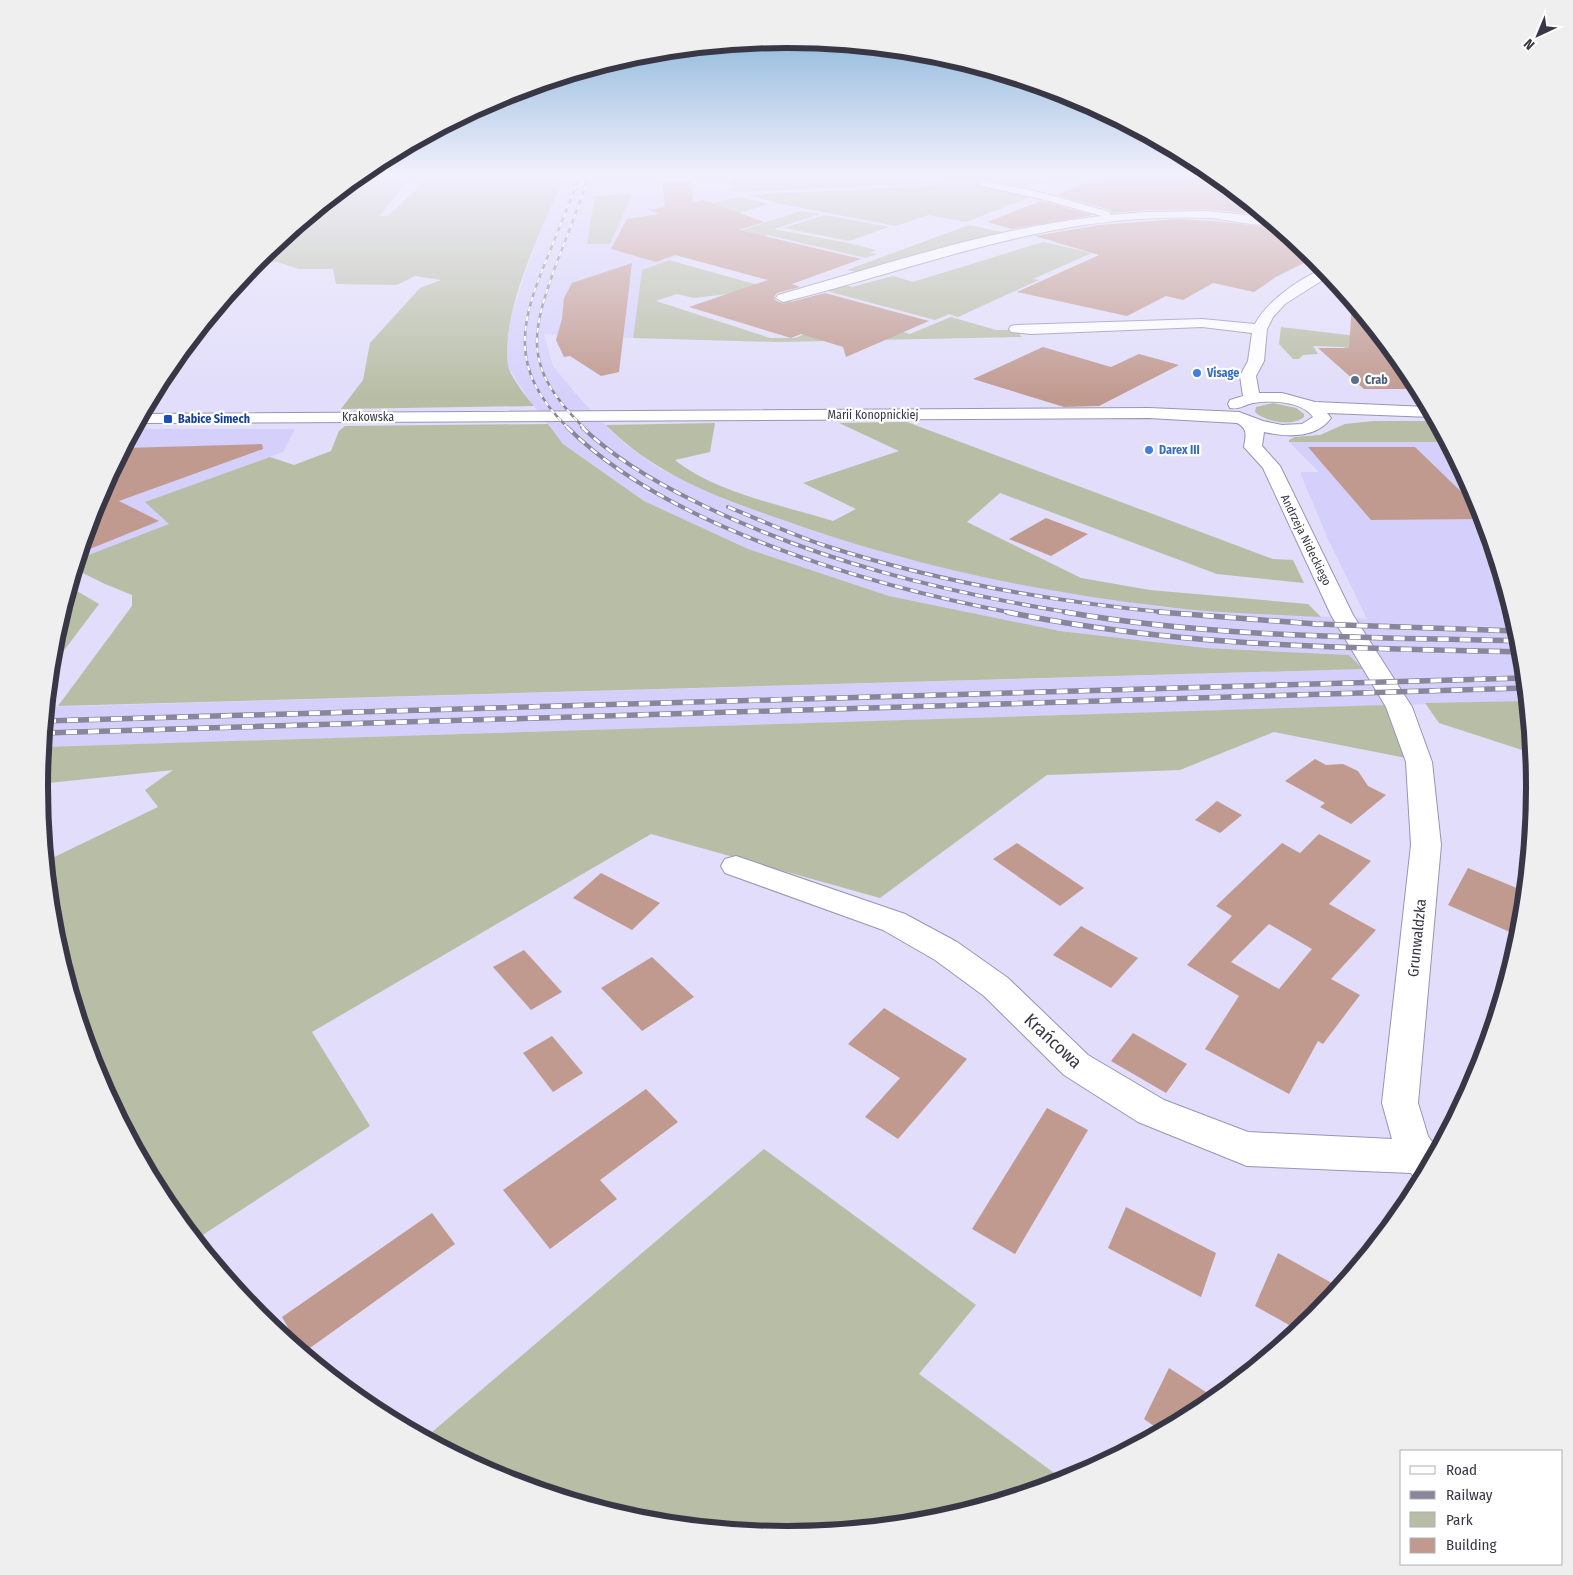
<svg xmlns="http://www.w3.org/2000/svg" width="1573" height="1575" font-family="'Fira Sans Condensed',sans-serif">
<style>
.built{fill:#d5d0fb}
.green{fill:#b8bda5}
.building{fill:#c19a8f;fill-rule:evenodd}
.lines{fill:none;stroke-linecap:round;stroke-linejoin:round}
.minor-casing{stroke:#9994b6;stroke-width:2}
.minor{fill:#fff;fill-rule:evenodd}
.rail-far2-casing{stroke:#89869c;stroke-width:2.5}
.rail-far1-casing{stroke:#89869c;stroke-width:4}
.rail-casing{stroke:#89869c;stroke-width:5.5}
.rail-far2{stroke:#fff;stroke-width:2;stroke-dasharray:5;stroke-linecap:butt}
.rail-far1{stroke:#fff;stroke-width:2.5;stroke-dasharray:8;stroke-linecap:butt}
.rail{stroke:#fff;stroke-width:4;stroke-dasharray:11;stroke-linecap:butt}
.shop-dot{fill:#3f7fe0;stroke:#fff;stroke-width:2}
.service-dot{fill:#5c6f8a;stroke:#fff;stroke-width:2}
.transit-dot{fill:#1a4fb4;stroke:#fff;stroke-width:2}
.labels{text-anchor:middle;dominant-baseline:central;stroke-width:4.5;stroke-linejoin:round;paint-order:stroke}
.far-shop-label{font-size:12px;font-weight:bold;fill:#366cbe;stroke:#fff;text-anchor:start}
.far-service-label{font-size:12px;font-weight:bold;fill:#4e5e75;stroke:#fff;text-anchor:start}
.far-street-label{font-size:12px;fill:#393745;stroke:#fff}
.far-transit-label{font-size:12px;font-weight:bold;fill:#164399;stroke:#fff;text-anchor:start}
.street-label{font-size:15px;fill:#393745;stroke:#fff}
.near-street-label{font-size:18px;fill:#393745;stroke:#fff}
.rim{fill:none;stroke:#393745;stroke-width:6}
</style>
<rect width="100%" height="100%" fill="#e1ddfa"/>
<!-- built -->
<g class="built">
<polygon points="565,176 605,176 595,194 588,244 610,244 632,194 721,190 739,197 703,205 692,251 642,270 633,338 544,334 553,366 583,402 625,444 660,469 728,501 813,531 899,557 1160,607 1367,619 1328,539 1301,475 1301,472 1319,472 1289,442 1446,442 1477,502 1520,642 1526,701 43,747 47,707 1362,669 1349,655 1206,648 1060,631 889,596 747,549 644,501 563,444 530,401 508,367 506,337 515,305 535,243"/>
<polygon points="135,429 295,429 283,452 146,502 170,524 78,559 96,501"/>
</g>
<!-- green -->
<g class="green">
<path d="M358,176H412L379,216H388L416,190L426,176H565C543,224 500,313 508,365C509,375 527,398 534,406L341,409L363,380L370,343L420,288L441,280L415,276L397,285L336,284L333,269H299L277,262L254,264Z"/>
<polygon points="732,176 1065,176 1028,188 983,179 955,182 743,192 731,191 730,188 734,187 730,177"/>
<polygon points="971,184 1033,196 966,222 928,215 896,226 776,203 749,195"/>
<polygon points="632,194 610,244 587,244 595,196"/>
<polygon points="739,197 769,204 683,230 703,205"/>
<polygon points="801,211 819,214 774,229 853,244 876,250 870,253 877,254 866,258 768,235 741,243 717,238"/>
<polygon points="825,215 889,227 849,241 784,228"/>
<polygon points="969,225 1007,233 858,272 847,270"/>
<polygon points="1043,242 1092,253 1033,279 1039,280 958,317 949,314 935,320 823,290 841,284 852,287 893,276 913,282"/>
<polygon points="669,260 758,285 752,291 694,298 677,294 656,301 770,338 795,338 817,329 779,303 786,300 910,334 951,317 996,330 1016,330 1022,337 777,342 633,338 642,270"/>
<polygon points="1281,327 1381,339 1350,351 1344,347 1313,346 1318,354 1303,355 1299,359 1293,359 1279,344"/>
<path d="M1273,403L1296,408L1304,414V417C1291,427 1266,422 1255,412L1256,407Z"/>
<polygon points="1374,421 1434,421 1446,442 1289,442 1289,440 1295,437 1320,435 1345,424"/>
<path d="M907,422L1273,559L1293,560L1304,583L1217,574L1000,493L967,522L1081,578L1150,590L1308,604L1321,617C1267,614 1212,613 1159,606C1030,591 902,563 780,519C716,497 654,474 606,425L715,423L710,452L675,460C714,492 784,506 833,521L856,509L803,483L899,451L839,423Z"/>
<polygon points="548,424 563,444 644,501 748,549 889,596 1060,631 1206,648 1349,655 1363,669 58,706 132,606 132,595 105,584 75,569 78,559 169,524 145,502 270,457 294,465 331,451 339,431 345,426"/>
<polygon points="70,587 99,604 50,669 53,641"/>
<polygon points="1526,701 1531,753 1439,723 1425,703"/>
<polygon points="1385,705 1406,758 1274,732 1180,770 1047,775 880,898 651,834 312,1032 370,1126 195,1240 165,1203 96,1073 53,933 46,861 158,807 145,790 173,770 39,784 43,747"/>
<polygon points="764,1149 976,1305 919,1374 1065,1481 932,1521 786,1535 640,1521 500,1478 425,1438"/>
</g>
<!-- building -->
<g class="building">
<polygon points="1104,176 1215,176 1262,215 1208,209 1146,210 1112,213 1111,210 1056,195"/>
<polygon points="691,181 693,202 704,200 764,222 739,230 861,259 792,284 800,287 777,293 774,297 775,300 783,304 825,293 929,321 846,357 843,347 801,334 791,338 689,307 768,280 675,255 656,262 611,249 627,219 659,214 648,210 665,207 662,182"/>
<polygon points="1041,201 1093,215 1012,229 987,222"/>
<polygon points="1178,219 1216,221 1257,226 1274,225 1314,258 1276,277 1254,292 1213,283 1183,300 1166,296 1127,316 1017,292 1099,255 1035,236 1099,225"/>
<polygon points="632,263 619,372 601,376 570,356 564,357 556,340 562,319 564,298 572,283"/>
<polygon points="1352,303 1408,372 1417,389 1364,389 1318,348 1349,348"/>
<polygon points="1043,347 1111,367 1139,354 1179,365 1099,406 1064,407 973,379"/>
<polygon points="262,444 263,449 119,501 159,521 80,553 96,501 124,448"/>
<polygon points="1308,447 1415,447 1480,510 1483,519 1371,520"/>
<polygon points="1046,518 1088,534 1051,556 1009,539"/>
<polygon points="1315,759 1326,765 1343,764 1358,771 1368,786 1386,795 1351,824 1320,807 1325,803 1285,781"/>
<polygon points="1217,801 1242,815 1220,833 1195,820"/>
<path d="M1319,834L1371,861L1329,904L1376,930L1331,979L1360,995L1323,1044L1318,1041L1289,1094L1205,1049L1239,996L1187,965L1232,916L1216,906L1282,843L1300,853ZM1269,924L1312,949L1279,989L1231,962Z"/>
<polygon points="1017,843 1084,888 1060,906 993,859"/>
<polygon points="1468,868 1524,891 1519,936 1448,905"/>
<polygon points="601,873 660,903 632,930 573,898"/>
<polygon points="1081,926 1138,958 1111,988 1053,955"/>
<polygon points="524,950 562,992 531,1010 493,967"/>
<polygon points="652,957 694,997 642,1031 601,988"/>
<polygon points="884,1008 967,1059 898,1139 865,1117 900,1078 848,1044"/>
<polygon points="1133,1033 1187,1064 1166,1093 1111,1061"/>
<polygon points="552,1036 583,1073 553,1092 523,1053"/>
<polygon points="646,1089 678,1122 600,1180 617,1199 550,1249 503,1190"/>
<polygon points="1047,1108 1088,1130 1015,1254 972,1229"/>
<polygon points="1126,1207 1216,1253 1201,1297 1108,1248"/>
<polygon points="432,1213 455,1244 303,1353 302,1352 282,1317"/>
<polygon points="1278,1253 1339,1287 1315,1316 1298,1330 1255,1306"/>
<polygon points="1169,1368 1215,1398 1202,1409 1161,1431 1144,1419"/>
</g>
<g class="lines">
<defs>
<g id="minor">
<path d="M982,180L1043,193L1110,212L1111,215L1146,212L1208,211L1264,217L1273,224C1252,227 1229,219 1209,218C1168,216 1124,219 1084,225C981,241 884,277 783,302L776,298L778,295C884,265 991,228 1102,216L1041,199L978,185L977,183Z"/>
<path d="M1323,269L1329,276L1285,304L1273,317L1267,329L1264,361L1256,376L1259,393H1282L1315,402L1427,407L1432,417L1327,413L1331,418C1316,439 1286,437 1264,432L1262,446L1280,466L1353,615L1412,707L1432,762L1441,845L1418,1103L1428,1136L1437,1149L1420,1180L1414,1178L1411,1173L1247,1166L1138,1122L1064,1075L984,996L935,960L883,930L725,873L721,866L725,859L736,856L905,914L957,942L1008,978L1088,1055L1164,1100L1248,1132L1392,1139L1382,1103L1411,845L1406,762L1386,707L1331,615L1263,468L1244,447C1246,435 1248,429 1237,423L1149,418L137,423L142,414L1149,408L1239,412L1263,421L1282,425L1302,424L1313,417C1302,401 1271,400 1253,403C1244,405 1239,410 1230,408L1228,404L1230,400L1243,396L1240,376L1248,361L1252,333L1202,327L1031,334L1011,332L1009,329L1011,326L1016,325L1202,319L1255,324C1267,301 1299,279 1323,269Z"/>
</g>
</defs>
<!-- minor casing -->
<use href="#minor" class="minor-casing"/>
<!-- minor -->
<use href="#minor" class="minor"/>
<defs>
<g id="rail-far2">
<path d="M568,428C507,368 520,322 550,251C560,226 570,201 580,176"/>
<path d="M584,428C524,368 529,338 557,262C568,234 579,205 589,176"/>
</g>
<g id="rail-far1">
<path d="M567,427C668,528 875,587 1013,613"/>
<path d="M582,427C615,459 655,482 696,502C813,560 943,592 1072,613"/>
<path d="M728,507C760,520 791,534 823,545C937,582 1054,602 1172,613"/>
</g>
<g id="rail">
<path d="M1007,612C1176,647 1349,648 1521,652"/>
<path d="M1065,612C1215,638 1368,637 1520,641"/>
<polyline points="1159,612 1316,624 1517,631"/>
<polyline points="45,721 1523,678"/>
<polyline points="44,733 1524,688"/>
</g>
</defs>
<!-- rail-far2 casing -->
<use href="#rail-far2" class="rail-far2-casing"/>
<!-- rail-far1 casing -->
<use href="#rail-far1" class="rail-far1-casing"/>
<!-- rail casing -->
<use href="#rail" class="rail-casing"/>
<!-- rail-far2 -->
<use href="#rail-far2" class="rail-far2"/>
<!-- rail-far1 -->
<use href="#rail-far1" class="rail-far1"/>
<!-- rail -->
<use href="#rail" class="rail"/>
</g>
<!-- sky -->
<linearGradient id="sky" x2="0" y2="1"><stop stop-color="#7caed5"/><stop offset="0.44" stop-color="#f2f0fd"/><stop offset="1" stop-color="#f2f0fd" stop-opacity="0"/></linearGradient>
<rect width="1573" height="397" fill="url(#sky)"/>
<!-- markers -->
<g class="shop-dot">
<circle cx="1197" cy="373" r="5"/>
<circle cx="1149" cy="450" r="5"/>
</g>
<circle class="service-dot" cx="1355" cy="380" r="5"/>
<rect class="transit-dot" x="163" y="414" width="10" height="10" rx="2.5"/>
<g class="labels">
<!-- far-shop labels -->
<g class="far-shop-label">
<text x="1207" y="373">Visage</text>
<text x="1159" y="450">Darex III</text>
</g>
<!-- far-service labels -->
<g class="far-service-label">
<text x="1365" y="380">Crab</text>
</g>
<!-- far-street labels -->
<g class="far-street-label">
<text x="873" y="415">Marii Konopnickiej</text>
<text x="368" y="417">Krakowska</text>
<text transform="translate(1306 540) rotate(64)">Andrzeja Nideckiego</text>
</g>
<!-- far-transit labels -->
<g class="far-transit-label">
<text x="178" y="419">Babice Simech</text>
</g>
<!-- street labels -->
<g class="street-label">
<text transform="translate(1417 938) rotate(-84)">Grunwaldzka</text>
</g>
<!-- near-street labels -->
<g class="near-street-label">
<text transform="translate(1053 1041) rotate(43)">Krańcowa</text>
</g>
</g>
<!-- crop -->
<path d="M0 0H1573V1575H0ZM48 787a739 739 0 1 1 1478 0a739 739 0 1 1-1478 0Z" fill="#efeff0" fill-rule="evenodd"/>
<path class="rim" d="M48 787a739 739 0 1 1 1478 0a739 739 0 1 1-1478 0Z"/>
<!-- legend -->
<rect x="1400" y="1450" width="162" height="115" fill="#ffffff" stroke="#b0afb5"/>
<rect x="1410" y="1466" width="25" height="8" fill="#ffffff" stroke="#b0afb5"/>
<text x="1446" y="1475" font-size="15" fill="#393745">Road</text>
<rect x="1410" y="1491" width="25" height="8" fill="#89869c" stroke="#b0afb5"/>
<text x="1446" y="1500" font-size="15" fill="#393745">Railway</text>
<rect x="1410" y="1512" width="25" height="15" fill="#b8bda5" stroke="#b0afb5"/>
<text x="1446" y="1525" font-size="15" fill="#393745">Park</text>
<rect x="1410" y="1538" width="25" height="15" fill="#c19a8f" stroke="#b0afb5"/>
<text x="1446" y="1550" font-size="15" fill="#393745">Building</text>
<!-- north arrow -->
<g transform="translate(1538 35) rotate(224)" stroke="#ffffff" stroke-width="4" paint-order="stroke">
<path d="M0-4L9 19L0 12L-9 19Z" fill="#393745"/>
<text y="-8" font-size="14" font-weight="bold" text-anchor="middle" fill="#393745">N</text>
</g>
</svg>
